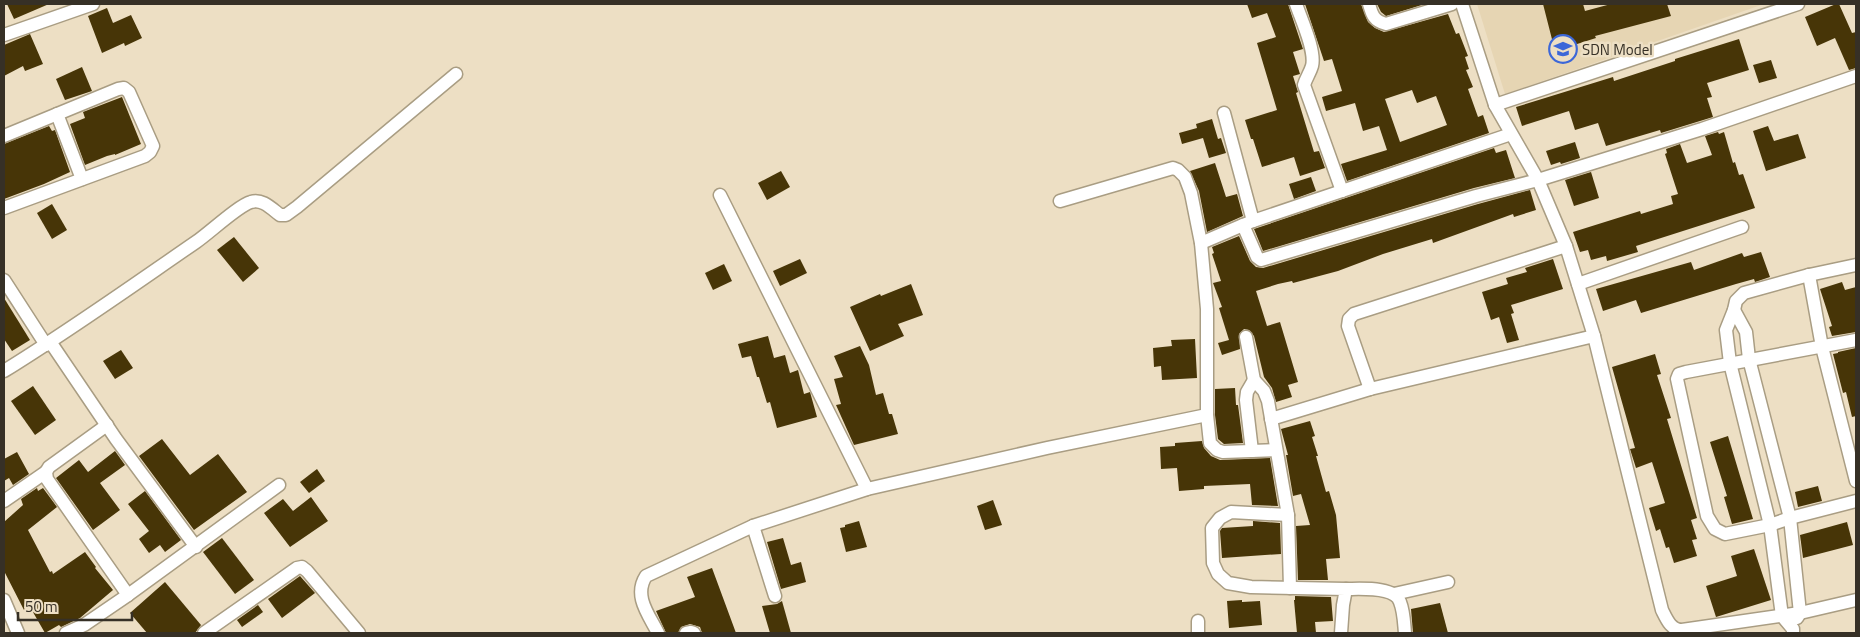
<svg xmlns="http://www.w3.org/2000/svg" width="1860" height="637" font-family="'Titillium Web',sans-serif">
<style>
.built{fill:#e6d5b3}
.building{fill:#473507;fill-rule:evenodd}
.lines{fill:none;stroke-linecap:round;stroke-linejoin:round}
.minor-casing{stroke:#a99d83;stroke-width:15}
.minor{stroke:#fff;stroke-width:12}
.labels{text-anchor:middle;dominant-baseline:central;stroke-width:5;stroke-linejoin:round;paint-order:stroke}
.poi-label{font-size:15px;fill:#363026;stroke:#eddfc4;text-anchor:start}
</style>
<rect width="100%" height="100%" fill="#eddfc4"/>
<!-- built -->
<polygon class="built" points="1477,4 1764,4 1505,94"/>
<!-- building -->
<g class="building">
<polygon points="7,4 49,4 14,19"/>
<polygon points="1247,4 1288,4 1303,49 1293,52 1300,74 1293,76 1298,92 1296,93 1314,152 1319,151 1325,168 1300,176 1294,157 1262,167 1253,139 1251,139 1245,120 1277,110 1257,43 1276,37 1267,13 1252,18"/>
<path d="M1305,4H1361L1368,22L1375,28L1384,32L1448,14L1456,34L1459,33L1468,56L1465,57L1469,69L1466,70L1473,87L1468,89L1478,117L1483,115L1489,133L1347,181L1341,164L1387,150L1379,126L1363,131L1355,103L1326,111L1322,97L1342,91L1332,59L1324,61ZM1412,90L1417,103L1436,96L1447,125L1400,142L1385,99Z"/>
<polygon points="1377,4 1425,4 1386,16 1381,12"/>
<polygon points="1543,4 1583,4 1585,11 1611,4 1667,4 1671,16 1595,36 1596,38 1555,51"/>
<polygon points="1836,4 1839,4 1852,33 1856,32 1856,68 1849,70 1835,38 1817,46 1805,17"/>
<polygon points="107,8 113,23 131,15 142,38 125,46 124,43 102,53 88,16"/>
<polygon points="30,34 43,64 25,71 23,66 4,76 4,45"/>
<polygon points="1739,39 1749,70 1707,83 1712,97 1707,98 1713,117 1661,133 1660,130 1606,146 1598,123 1575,130 1569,111 1522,126 1516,107 1613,77 1614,81 1675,61 1675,59"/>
<polygon points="1771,60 1777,78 1759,83 1753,65"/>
<polygon points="82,67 92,91 65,100 56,79"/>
<polygon points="122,97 141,144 115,155 115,154 107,156 85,165 70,124 85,118 83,112"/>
<polygon points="1212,119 1218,139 1221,138 1226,153 1209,158 1203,138 1182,144 1179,133 1197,128 1196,124"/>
<polygon points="49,126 52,131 55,130 70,172 44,184 4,199 4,144"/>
<polygon points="1768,126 1774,141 1798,134 1806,158 1766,171 1753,131"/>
<polygon points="1718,132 1719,134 1724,132 1733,163 1735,162 1739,175 1743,174 1755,208 1636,246 1638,252 1607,261 1606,256 1591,260 1588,250 1580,252 1573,232 1640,211 1641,214 1673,204 1671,196 1678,194 1665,154 1667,153 1666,149 1680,144 1687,163 1712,155 1705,136"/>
<polygon points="1575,142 1580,158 1561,164 1560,162 1551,165 1546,151"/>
<polygon points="1494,148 1496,153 1506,150 1515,178 1474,188 1263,251 1254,229"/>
<polygon points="1215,163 1226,197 1237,194 1243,216 1207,232 1199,191 1190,171"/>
<polygon points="781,171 790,187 767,200 758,183"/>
<polygon points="1591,172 1599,198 1574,206 1565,180"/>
<polygon points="1311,177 1316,191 1294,199 1289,184"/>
<polygon points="1530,190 1536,210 1514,217 1513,214 1433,243 1432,239 1383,254 1338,271 1293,283 1292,281 1278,284 1256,291 1267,326 1280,322 1298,382 1288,385 1292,397 1276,402 1272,388 1264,377 1254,336 1249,330 1244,329 1239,334 1240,349 1222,355 1218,343 1229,340 1219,308 1222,307 1213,283 1221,281 1212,254 1214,253 1212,247 1239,236 1250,261 1256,267 1263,268 1478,204"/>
<polygon points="52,204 67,230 52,239 37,213"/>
<polygon points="234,237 259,268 243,282 217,250"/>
<polygon points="1761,252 1770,277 1755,282 1754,279 1736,284 1641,313 1636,300 1603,311 1596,289 1691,262 1694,270 1742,253 1744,257"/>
<polygon points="800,259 807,273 780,286 773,271"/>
<polygon points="1553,259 1563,289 1511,305 1514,313 1511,314 1519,340 1507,343 1499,317 1491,320 1482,292 1508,284 1506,278 1527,272 1525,268"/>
<polygon points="724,264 732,281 713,290 705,273"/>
<polygon points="1842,282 1845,290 1856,287 1856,332 1832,336 1829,327 1832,326 1820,289"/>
<polygon points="911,284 923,315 898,324 904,336 870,351 850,307 880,294 881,296"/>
<polygon points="4,298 30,340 12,351 4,339"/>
<polygon points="768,336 774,358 785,355 790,373 798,370 804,394 810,392 817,417 777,428 770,402 767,403 759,377 757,377 751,356 742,358 738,344"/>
<polygon points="1195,339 1197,378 1162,380 1161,366 1154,367 1153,348 1172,346 1171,340"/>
<polygon points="860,346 869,365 876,395 883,393 889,414 892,414 898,434 854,445 836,405 841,404 834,379 843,377 834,356"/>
<polygon points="1856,348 1856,416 1852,417 1846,392 1843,393 1833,354 1838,353 1838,352"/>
<polygon points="121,350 133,368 115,379 103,361"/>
<polygon points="1655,354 1661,374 1657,375 1671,418 1667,419 1697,518 1691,520 1697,539 1692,540 1697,556 1674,563 1669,547 1666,548 1660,529 1656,531 1649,508 1665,503 1652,462 1636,468 1630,449 1635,448 1612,367"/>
<polygon points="33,386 56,420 35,435 11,401"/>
<polygon points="1235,388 1236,405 1238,405 1243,443 1224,444 1218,439 1215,415 1215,389"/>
<polygon points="1310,421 1315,436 1312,437 1318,456 1316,456 1326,492 1329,491 1336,515 1340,558 1326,559 1328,580 1298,580 1296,526 1310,525 1301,494 1293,496 1286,455 1288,455 1281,429"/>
<polygon points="1728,436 1753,519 1732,524 1724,497 1727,496 1710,442"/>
<polygon points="162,439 190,475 218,454 247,492 194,530 139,456"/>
<polygon points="1202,441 1204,448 1211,456 1220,460 1270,458 1278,506 1252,505 1250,484 1204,486 1204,489 1179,491 1177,468 1161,469 1160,447 1175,446 1175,443"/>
<polygon points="115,451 125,465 100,483 120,510 93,530 56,478 79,460 88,472"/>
<polygon points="17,452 29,474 13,485 9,478 4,481 4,459"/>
<polygon points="317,469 325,481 309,493 300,482"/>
<polygon points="1818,486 1822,501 1798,507 1795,492"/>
<polygon points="37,488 38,491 43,488 57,507 28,530 50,572 52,571 53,574 85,552 96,567 95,568 113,590 80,618 61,627 59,625 45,633 30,607 24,610 4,571 4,522 23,505 21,499"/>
<polygon points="145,491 181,540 165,552 160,545 149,553 139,539 149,531 128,504"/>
<polygon points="311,497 328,521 290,547 264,513 283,499 293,511"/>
<polygon points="993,500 1002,525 985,530 977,506"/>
<polygon points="859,521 867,547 846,552 840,528 845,527 845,525"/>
<polygon points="1253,521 1280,523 1281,554 1222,558 1220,531 1222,528 1253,526"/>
<polygon points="1847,522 1853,545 1803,558 1800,535"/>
<polygon points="222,538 254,580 235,594 203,552"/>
<polygon points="783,538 791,565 801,562 806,582 781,589 767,542"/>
<polygon points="1754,549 1771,600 1716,617 1706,586 1737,576 1731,556"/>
<polygon points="712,568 736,633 702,633 700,627 690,624 681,627 678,633 666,633 656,611 695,597 687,577"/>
<polygon points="300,576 315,593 282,618 268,599"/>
<polygon points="165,582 201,625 195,633 147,633 130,613"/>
<polygon points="1295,596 1331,597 1333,621 1315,622 1316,633 1297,633 1294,600 1295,600"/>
<polygon points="1242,600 1242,602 1260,601 1262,625 1229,628 1227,601"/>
<polygon points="782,601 791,633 770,633 762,606 777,604"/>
<polygon points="1440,603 1448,633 1413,633 1411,609"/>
<polygon points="258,605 263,612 242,627 237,620"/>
</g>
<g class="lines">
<defs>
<g id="minor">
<path d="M1296,4C1301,19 1316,51 1312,66C1310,73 1306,78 1304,85L1342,191"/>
<path d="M1369,4C1372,15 1374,21 1386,24L1452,4"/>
<path d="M1462,4L1495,105L1538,180L1566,246L1594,336L1662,610C1667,620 1671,630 1682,630L1800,613L1856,600"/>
<polyline points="4,35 93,4"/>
<polyline points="1495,105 1798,4"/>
<polyline points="1224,113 1253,221 1243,225 1257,257 1261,260 1476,196 1538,180 1702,129 1856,76"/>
<polyline points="57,114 82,179"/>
<polyline points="4,136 118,89 124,88 129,92 153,146 150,152 145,156 4,208"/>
<polyline points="720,195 867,489"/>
<polyline points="1060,201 1173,168 1178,170 1185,177 1191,193 1201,243 1207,309 1207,415 1210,443 1217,450 1223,452 1276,450"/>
<polyline points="1253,221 1511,134"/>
<polyline points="1201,243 1243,225"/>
<polyline points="1809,275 1822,347 1856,481"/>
<polyline points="4,280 46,345"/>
<polyline points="1578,284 1742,227"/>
<polyline points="1734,310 1746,332 1749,359 1790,518 1800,613 1797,618"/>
<polyline points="1246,337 1254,380 1264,391 1268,401 1288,515 1290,588"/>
<polyline points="1856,340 1686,372 1679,374 1677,379 1707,516 1715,529 1725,534 1770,525 1790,518 1856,501"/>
<polyline points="51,343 116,439 196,547"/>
<path d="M4,371C69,331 132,286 196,242C208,234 239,205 251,202C262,198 272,209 280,215H286L297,207L456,74"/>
<polyline points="1370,389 1348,326 1349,319 1354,314 1566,246"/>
<polyline points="1271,419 1370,389 1594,336"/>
<polyline points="107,425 49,467 46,472 47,479 128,595"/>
<polyline points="1252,451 1246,400 1247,392 1254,380"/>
<polyline points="4,501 46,472"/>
<polyline points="1288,515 1231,512 1220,518 1212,528 1213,563 1218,574 1228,583 1251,587 1346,589 1343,605 1341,633"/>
<polyline points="753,526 775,596"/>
<path d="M1346,589C1360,589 1395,586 1400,602C1404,612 1404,623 1405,633"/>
<polyline points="1394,594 1448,582"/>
<polyline points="4,600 18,633"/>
<polyline points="66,633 84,625 128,595 279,485"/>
<polyline points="204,633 297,568 302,567 307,571 359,633"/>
<path d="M658,633C649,615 633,596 646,576L753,526L867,489L1047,448L1207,415"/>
<polyline points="686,633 691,632 694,633"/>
<polyline points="1198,633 1198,621"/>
<polyline points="1793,633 1793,629 1782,616 1770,525 1730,363 1726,330 1734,310 1736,301 1744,293 1809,275 1856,265"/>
</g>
</defs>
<!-- minor casing -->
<use href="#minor" class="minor-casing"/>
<!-- minor -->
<use href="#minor" class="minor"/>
</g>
<!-- icons -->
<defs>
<symbol id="school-ring" viewBox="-11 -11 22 22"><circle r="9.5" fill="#eddfc4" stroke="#3c67d8" stroke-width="1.5"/><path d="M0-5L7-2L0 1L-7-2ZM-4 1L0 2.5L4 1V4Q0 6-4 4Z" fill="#3c67d8"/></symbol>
</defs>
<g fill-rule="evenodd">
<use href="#school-ring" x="1547" y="33" width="32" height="32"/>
</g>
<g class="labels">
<!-- poi labels -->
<g class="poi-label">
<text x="1582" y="49">SDN Model</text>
</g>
</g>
<!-- border -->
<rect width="1860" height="637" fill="none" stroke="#363026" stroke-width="10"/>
<!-- scale -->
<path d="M18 612v8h114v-8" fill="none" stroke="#363026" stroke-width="2.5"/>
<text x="25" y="612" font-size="15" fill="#363026" stroke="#eddfc4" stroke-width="4" paint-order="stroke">50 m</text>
</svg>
